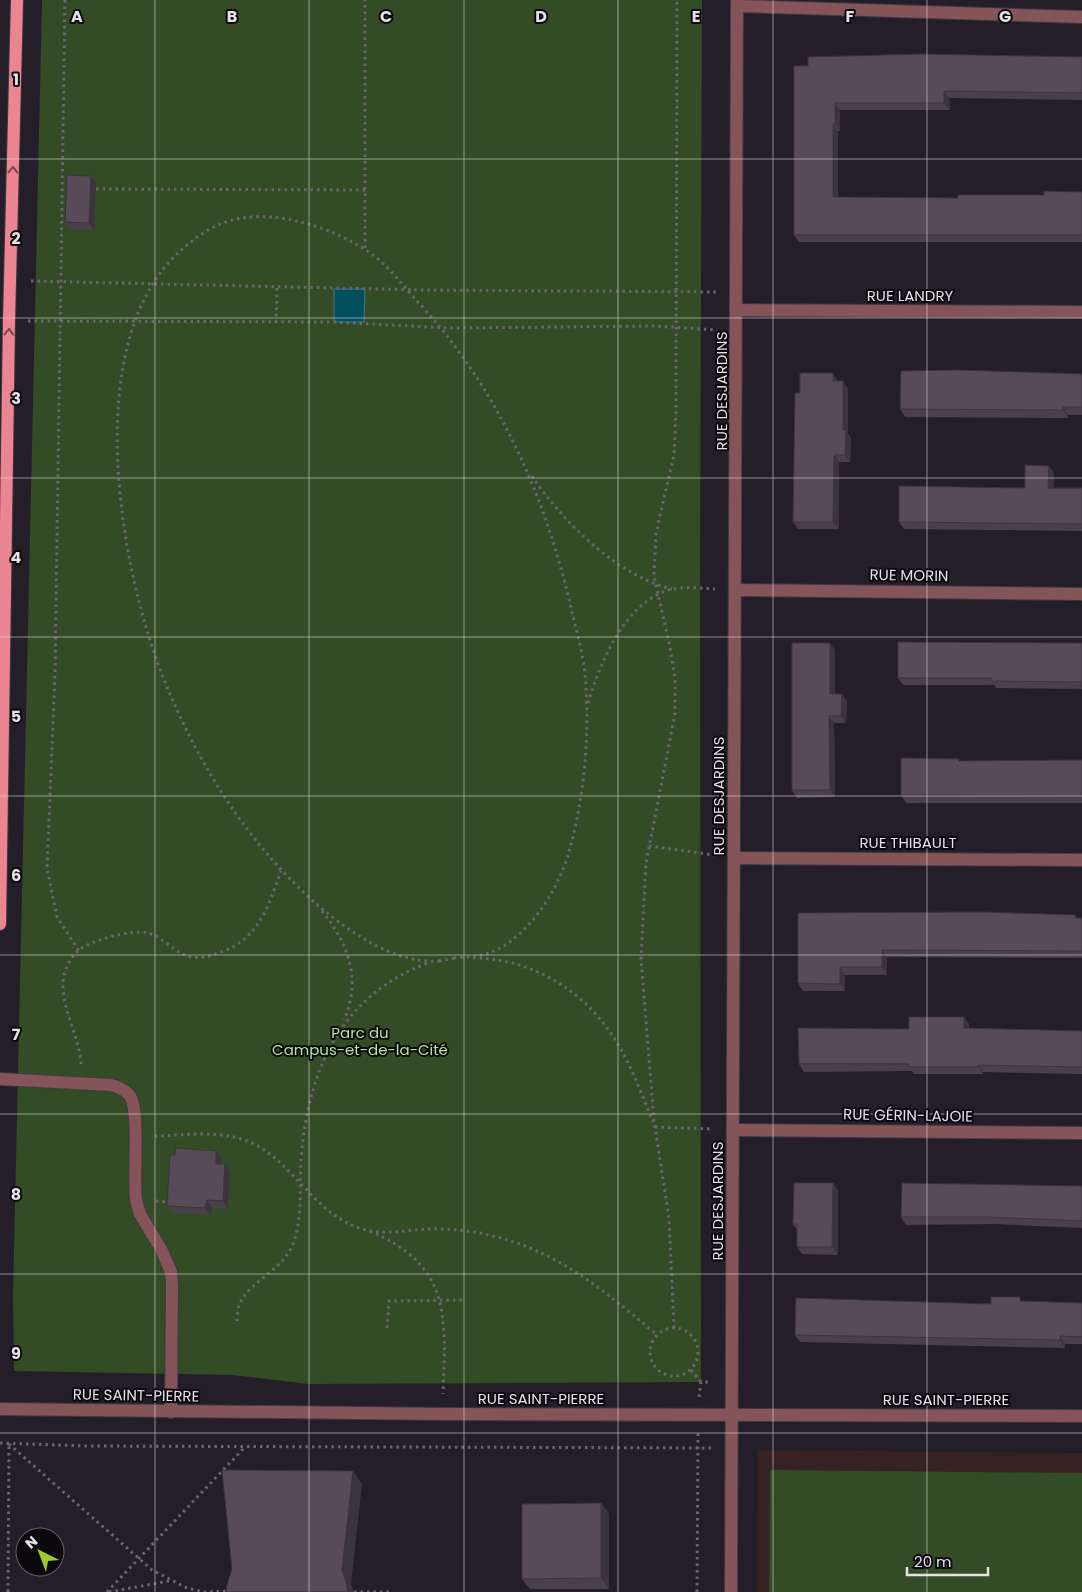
<svg xmlns="http://www.w3.org/2000/svg" width="1082" height="1592" font-family="Poppins,sans-serif">
<style>
.education{fill:#362222}
.green{fill:#344c26}
.water{fill:#014e5e;stroke:#457a87}
.lines{fill:none;stroke-linecap:round;stroke-linejoin:round}
.minor-casing{stroke:#3f3944;stroke-width:14}
.major-casing{stroke:#3f3944;stroke-width:14}
.path{stroke:#6a656e;stroke-width:3;stroke-dasharray:2.5 4;stroke-linecap:butt}
.minor{stroke:#855459;stroke-width:12}
.major{stroke:#ea8591;stroke-width:12}
.wall{fill:#4a404a}
.shaded-wall{fill:#3c343c}
.building{fill:#564b56;stroke:#3c343c}
.oneway{stroke:#7b4750}
.grid{fill:none;stroke:#e5e1e8;stroke-width:1;stroke-opacity:0.55}
.labels{text-anchor:middle;dominant-baseline:central;stroke-width:4;stroke-linejoin:round;paint-order:stroke}
.street-label{font-size:15px;fill:#e5e1e8;stroke:#0c090e}
.park-label{font-size:15px;fill:#b4e697;stroke:#0c090e}
.grid-label{font-size:16px;text-anchor:middle;font-weight:bold;fill:#e5e1e8;stroke:#0c090e;stroke-width:4;stroke-linejoin:round;paint-order:stroke}
</style>
<rect width="100%" height="100%" fill="#241e29"/>
<!-- education -->
<polygon class="education" points="758,1450 1082,1453 1082,1592 757,1592"/>
<!-- green -->
<g class="green">
<polygon points="42,0 702,0 700,566 701,1382 308,1384 233,1375 14,1371 13,1295"/>
<polygon points="770,1470 1082,1473 1082,1592 769,1592"/>
</g>
<!-- water -->
<polygon class="water" points="334,289 365,289 364,322 334,322"/>
<g class="lines">
<defs>
<g id="minor">
<polyline points="737,6 1082,17"/>
<polyline points="737,310 1082,312"/>
<polyline points="736,590 1082,594"/>
<polyline points="734,858 1082,860"/>
<path d="M0,1079L111,1085C118,1087 126,1090 130,1096C140,1110 133,1179 136,1200L140,1214L161,1249L171,1272L172,1285L171,1412"/>
<polyline points="733,1130 1082,1133"/>
<polyline points="0,1409 442,1414 1082,1416"/>
<polyline points="731,1592 737,0"/>
</g>
<polyline id="major" points="0,924 9,321 17,0"/>
</defs>
<!-- minor casing -->
<use href="#minor" class="minor-casing"/>
<!-- major casing -->
<use href="#major" class="major-casing"/>
<!-- path -->
<g class="path">
<polyline points="65,0 55,673 47,869 57,917 79,951"/>
<polyline points="96,189 365,190"/>
<polyline points="365,248 365,0"/>
<polyline points="31,281 423,290 717,292"/>
<polyline points="28,321 334,322 448,328 654,326 717,330"/>
<polyline points="276,323 277,286"/>
<path d="M532,476C562,521 617,576 672,589"/>
<path d="M588,703C600,664 621,611 661,593C677,585 698,588 715,589"/>
<polyline points="649,846 715,855"/>
<path d="M322,911C348,943 362,980 344,1020"/>
<path d="M473,958C526,958 577,986 607,1028C628,1056 640,1090 653,1122"/>
<polyline points="439,961 455,958"/>
<path d="M440,961C396,964 354,935 321,908C250,847 200,768 165,682C120,572 80,346 177,254C195,237 216,222 242,218C281,212 328,227 361,247C383,259 400,282 416,300C498,387 546,497 572,612C578,636 585,662 586,687C589,741 584,796 570,848C560,887 531,935 492,952C480,957 466,957 454,958"/>
<path d="M81,1064C80,1037 58,1002 64,976C66,966 72,956 79,950C92,940 132,929 148,933C164,937 175,954 191,957C202,959 211,956 221,952C258,940 269,905 281,871"/>
<polyline points="655,1127 713,1129"/>
<path d="M155,1136C187,1135 227,1129 256,1145C296,1167 316,1215 362,1229C388,1237 418,1227 445,1229C536,1234 591,1279 657,1335"/>
<polyline points="156,1201 170,1202"/>
<path d="M370,1231C451,1266 446,1315 443,1394"/>
<path d="M237,1321C238,1315 237,1308 240,1303C251,1280 282,1271 293,1244C303,1218 299,1189 301,1161C307,1073 339,996 428,963"/>
<circle cx="674" cy="1352" r="24"/>
<polyline points="387,1328 389,1301 463,1300"/>
<polyline points="674,1328 669,1218 654,1121 641,958 646,863 675,714 675,679 670,647 654,576 656,533 674,455 676,409 677,0"/>
<polyline points="691,1370 701,1382"/>
<polyline points="699,1397 701,1382 712,1382"/>
<polyline points="0,1443 86,1446 712,1448"/>
<polyline points="9,1444 152,1570 187,1588 204,1592 230,1591"/>
<polyline points="8,1592 9,1444"/>
<polyline points="107,1592 246,1446"/>
<polyline points="109,1592 169,1581"/>
<polyline points="354,1592 391,1592"/>
<polyline points="697,1592 698,1433"/>
</g>
<!-- minor -->
<use href="#minor" class="minor"/>
<!-- major -->
<use href="#major" class="major"/>
</g>
<!-- wall -->
<g class="wall">
<polygon points="1082,57 1082,100 949,98 950,110 840,110 840,131 838,131 838,197 958,198 1044,195 1082,192 1082,242 799,242 794,235 794,66"/>
<polygon points="91,176 96,183 94,230 70,230 65,222"/>
<polygon points="1082,374 1082,415 1068,415 1068,418 905,417 900,409"/>
<polygon points="838,381 843,381 848,389 848,434 851,438 850,462 839,462 839,529 798,529 793,522 800,393"/>
<polygon points="1054,473 1053,488 1082,488 1082,531 904,529 899,522 1025,488"/>
<polygon points="1082,643 1082,689 996,688 994,685 903,685 898,678"/>
<polygon points="835,650 835,694 842,694 847,701 846,723 834,723 835,797 797,798 792,790"/>
<polygon points="1082,760 1082,803 906,803 901,795 961,761"/>
<polygon points="798,913 1075,915 1077,918 1082,918 1082,958 887,957 887,975 845,975 845,991 803,991 798,983"/>
<polygon points="964,1017 969,1024 969,1028 1082,1031 1082,1074 983,1072 983,1074 914,1074 912,1071 804,1072 799,1064 909,1029"/>
<polygon points="216,1151 221,1158 221,1164 225,1164 230,1171 228,1209 212,1208 210,1215 172,1213 167,1206 175,1155"/>
<polygon points="1082,1186 1082,1228 995,1224 906,1225 901,1217"/>
<polygon points="838,1190 838,1255 802,1254 797,1247 797,1230 793,1224"/>
<polygon points="1023,1301 1082,1303 1082,1344 1065,1344 1065,1348 800,1342 795,1335 991,1304"/>
<polygon points="601,1503 609,1514 609,1589 530,1589 522,1579"/>
</g>
<!-- shaded-wall -->
<g class="shaded-wall">
<polygon points="944,91 949,98 950,110 944,103"/>
<polygon points="835,103 840,110 840,131 835,124"/>
<polygon points="833,124 838,131 838,204 833,197"/>
<polygon points="91,176 96,183 94,230 89,223"/>
<polygon points="833,373 838,381 838,389 833,381"/>
<polygon points="843,381 848,389 848,434 851,438 850,462 845,455 843,430"/>
<polygon points="1063,407 1068,415 1068,418 1063,410"/>
<polygon points="834,455 839,462 839,529 833,522"/>
<polygon points="1049,466 1054,473 1053,495 1048,488"/>
<polygon points="830,643 835,650 835,701 830,694"/>
<polygon points="842,694 847,701 846,723 841,716"/>
<polygon points="829,716 834,723 835,797 830,790"/>
<polygon points="882,950 887,957 887,975 882,967"/>
<polygon points="840,967 845,975 845,991 840,984"/>
<polygon points="964,1017 969,1024 969,1035 964,1028"/>
<polygon points="978,1065 983,1072 983,1074 978,1067"/>
<polygon points="216,1151 221,1158 221,1171 216,1164"/>
<polygon points="225,1164 230,1171 228,1209 223,1201"/>
<polygon points="833,1183 838,1190 838,1255 832,1247"/>
<polygon points="207,1200 212,1208 210,1215 205,1208"/>
<polygon points="1060,1336 1065,1344 1065,1348 1060,1340"/>
<polygon points="353,1471 362,1484 351,1584 354,1592 347,1592 342,1570"/>
<polygon points="601,1503 609,1514 609,1589 601,1578"/>
</g>
<!-- building -->
<g class="building">
<polygon points="921,54 1082,57 1082,93 944,91 944,103 835,103 835,124 833,124 833,197 958,198 958,195 1044,195 1044,191 1082,192 1082,235 794,235 794,66 808,66 808,57"/>
<polygon points="67,175 91,176 89,223 65,222"/>
<polygon points="958,370 1082,374 1082,407 1063,407 1063,410 900,409 901,371"/>
<polygon points="800,373 833,373 833,381 843,381 843,430 846,430 845,455 834,455 833,522 793,522 795,393 800,393"/>
<polygon points="1025,465 1049,466 1048,488 1082,488 1082,524 899,522 899,486 1025,488"/>
<polygon points="898,642 1082,643 1082,686 1081,686 1081,682 991,681 991,678 898,678"/>
<polygon points="792,643 830,643 830,694 842,694 841,716 829,716 830,790 792,790"/>
<polygon points="901,758 959,759 959,761 1082,760 1082,796 901,795"/>
<polygon points="983,912 1075,915 1075,918 1082,918 1082,951 882,950 882,967 840,967 840,984 798,983 798,913"/>
<polygon points="909,1017 964,1017 964,1028 1082,1031 1082,1067 978,1065 978,1067 909,1067 909,1064 799,1064 798,1028 909,1029"/>
<polygon points="176,1148 216,1151 216,1164 225,1164 223,1201 207,1200 205,1208 167,1206 170,1155 175,1155"/>
<polygon points="794,1183 833,1183 832,1247 797,1247 797,1224 793,1224"/>
<polygon points="902,1183 1082,1186 1082,1221 990,1217 901,1217"/>
<polygon points="991,1297 1020,1297 1020,1301 1082,1303 1082,1337 1060,1336 1060,1340 795,1335 796,1298 991,1304"/>
<polygon points="222,1470 353,1471 342,1570 347,1585 347,1592 226,1592 227,1585 232,1569"/>
<polygon points="601,1503 601,1578 522,1579 522,1504"/>
</g>
<!-- one-way arrows -->
<defs><path id="oneway-chevron" d="M-2-3.5L2.5 0L-2 3.5" fill="none" stroke-width="1.6" stroke-linecap="round" stroke-linejoin="round" transform="scale(1.25)"/></defs>
<g class="oneway">
<use href="#oneway-chevron" transform="translate(13 170) rotate(-89)"/>
<use href="#oneway-chevron" transform="translate(9 332) rotate(-89)"/>
</g>
<!-- grid -->
<path class="grid" d="M155,0V1592M309,0V1592M464,0V1592M618,0V1592M773,0V1592M927,0V1592M0,159H1082M0,318H1082M0,478H1082M0,637H1082M0,796H1082M0,955H1082M0,1114H1082M0,1274H1082M0,1433H1082"/>
<g class="labels">
<!-- street labels -->
<g class="street-label">
<text x="910" y="295">RUE LANDRY</text>
<text transform="translate(721 391) rotate(-90)">RUE DESJARDINS</text>
<text transform="translate(909 575) rotate(1)">RUE MORIN</text>
<text transform="translate(718 796) rotate(-90)">RUE DESJARDINS</text>
<text x="908" y="842">RUE THIBAULT</text>
<text transform="translate(908 1115) rotate(1)">RUE GÉRIN-LAJOIE</text>
<text transform="translate(717 1201) rotate(-90)">RUE DESJARDINS</text>
<text transform="translate(136 1395) rotate(1)">RUE SAINT-PIERRE</text>
<text x="541" y="1398">RUE SAINT-PIERRE</text>
<text x="946" y="1399">RUE SAINT-PIERRE</text>
</g>
<!-- park labels -->
<g class="park-label">
<text x="360" y="1032">Parc du<tspan x="360" dy="17">Campus-et-de-la-Cité</tspan></text>
</g>
</g>
<g class="grid-label">
<text x="77" y="22">A</text>
<text x="232" y="22">B</text>
<text x="386" y="22">C</text>
<text x="541" y="22">D</text>
<text x="696" y="22">E</text>
<text x="850" y="22">F</text>
<text x="1005" y="22">G</text>
<text x="16" y="85">1</text>
<text x="16" y="244">2</text>
<text x="16" y="404">3</text>
<text x="16" y="563">4</text>
<text x="16" y="722">5</text>
<text x="16" y="881">6</text>
<text x="16" y="1040">7</text>
<text x="16" y="1200">8</text>
<text x="16" y="1359">9</text>
</g>
<!-- north arrow -->
<g transform="translate(40 1552) rotate(318)"><circle r="24" fill="#0c090e" stroke="#635f65"/>
<path d="M0-4L9 19L0 12L-9 19Z" fill="#9eca2f"/>
<text y="-8" font-size="14" font-weight="bold" text-anchor="middle" fill="#e5e1e8">N</text>
</g>
<!-- scale -->
<path d="M907 1567v8h81v-8" fill="none" stroke="#e5e1e8" stroke-width="2.5"/>
<text x="914" y="1567" font-size="15" fill="#e5e1e8" stroke="#0c090e" stroke-width="4" paint-order="stroke">20 m</text>
</svg>
